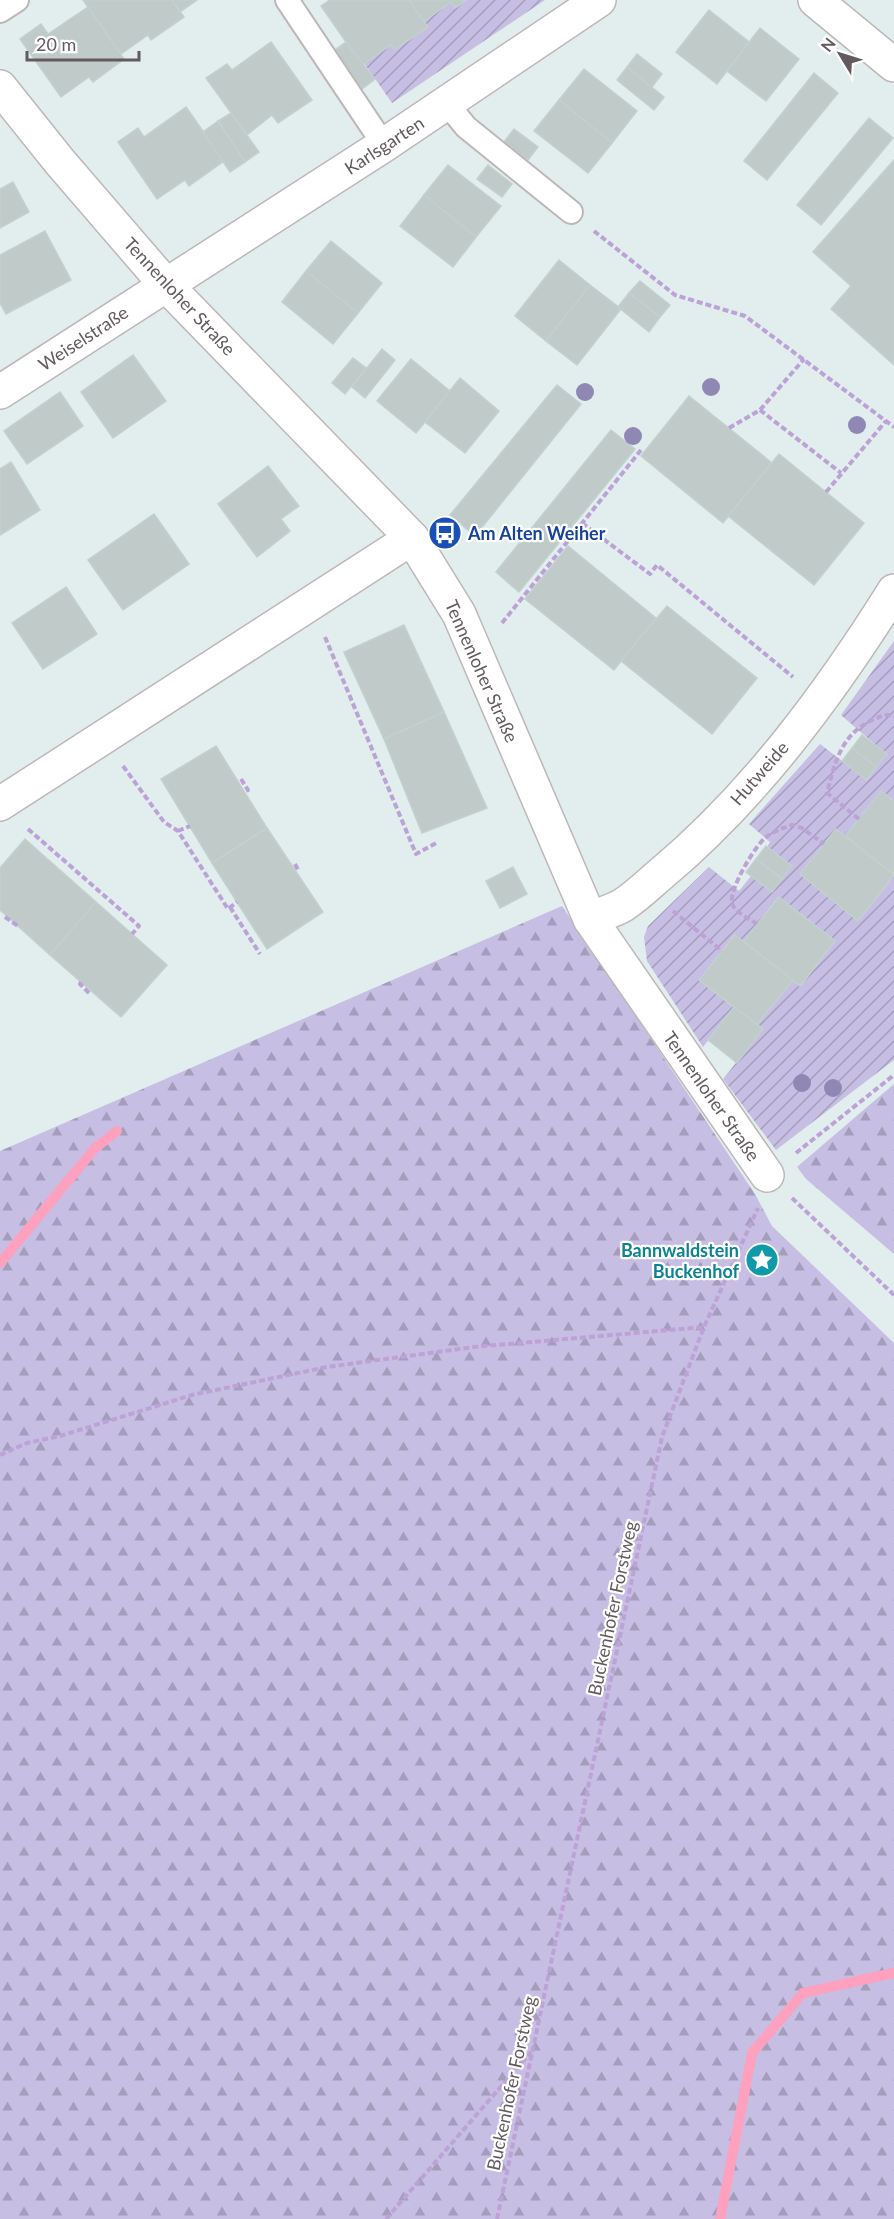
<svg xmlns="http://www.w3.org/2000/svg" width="894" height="2219" font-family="Lato,sans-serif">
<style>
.forest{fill:url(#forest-firs)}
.garden{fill:url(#garden-furrows)}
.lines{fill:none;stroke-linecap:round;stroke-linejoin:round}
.stream{stroke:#fda1bf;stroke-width:10}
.building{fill:#c0cbc9;stroke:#c0d1d0;stroke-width:1.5}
.service-casing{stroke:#beb7b8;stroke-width:26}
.minor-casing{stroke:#beb7b8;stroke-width:36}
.path{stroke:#bca2d6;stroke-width:4;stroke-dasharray:6 3;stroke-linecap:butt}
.service{stroke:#fff;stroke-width:22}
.minor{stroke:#fff;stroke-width:33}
.tree{fill:#9088b4}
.labels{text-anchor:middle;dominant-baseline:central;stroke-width:4.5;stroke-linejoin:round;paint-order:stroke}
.street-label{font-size:18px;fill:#625a5c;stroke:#fff}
.transit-label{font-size:18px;font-weight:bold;fill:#164399;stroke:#fff;text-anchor:start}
.culture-label{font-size:18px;font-weight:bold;fill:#0d838f;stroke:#fff;text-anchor:end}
</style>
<defs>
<pattern id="forest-firs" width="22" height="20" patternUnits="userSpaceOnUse" patternTransform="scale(1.5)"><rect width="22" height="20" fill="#c7bee4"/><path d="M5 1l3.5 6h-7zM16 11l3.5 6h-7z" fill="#a59dbc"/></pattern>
<pattern id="garden-furrows" width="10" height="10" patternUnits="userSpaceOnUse" patternTransform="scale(1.5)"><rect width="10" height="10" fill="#c7bee4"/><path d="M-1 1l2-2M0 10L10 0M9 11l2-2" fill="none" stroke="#a59dbc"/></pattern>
</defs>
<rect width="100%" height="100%" fill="#e2eded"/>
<!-- forest -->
<g class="forest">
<polygon points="562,906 755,1194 772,1226 894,1343 894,2219 0,2219 0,1151"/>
<polygon points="894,1084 894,1254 806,1179 797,1167"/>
</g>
<!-- garden -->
<g class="garden">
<polygon points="467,0 545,0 392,103 364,63 391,45 395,50 427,27 424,21 451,2 455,8"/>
<polygon points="894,641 894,801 881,791 845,836 836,829 800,874 858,921 894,876 894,1060 776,1150 723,1079 763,1029 757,1025 793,980 801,986 835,941 778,897 743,942 734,935 700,979 734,1007 703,1047 647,961 644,937 648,926 709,867 739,891 751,876 770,842 749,824 820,744 867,780 886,754 841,715"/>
</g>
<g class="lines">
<!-- stream -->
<g class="stream">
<polyline points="0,1263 95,1148 117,1131"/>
<polyline points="720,2219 752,2053 803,1993 894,1973"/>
</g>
</g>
<!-- building -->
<g class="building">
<polygon points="83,0 172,0 184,17 151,40 148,35 121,54"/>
<polygon points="172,0 197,0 180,12"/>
<polygon points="330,0 409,0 428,27 394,50 391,45 362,65 321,6"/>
<polygon points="409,0 467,0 455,8 451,2 424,21"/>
<polygon points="88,7 124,59 93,82 89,77 61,97 20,39 41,24 48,34"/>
<polygon points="709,10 749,42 717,84 676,52"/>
<polygon points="760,28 799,59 766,101 727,71"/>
<polygon points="271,42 312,100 278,123 272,115 247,135 206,78 227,64 232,70"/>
<polygon points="346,42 375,79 362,89 335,50"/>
<polygon points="637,54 662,74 652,87 627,67"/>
<polygon points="627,67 664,97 654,110 617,80"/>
<polygon points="584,69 637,111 612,143 559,100"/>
<polygon points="814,73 838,93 767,180 744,161"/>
<polygon points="559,100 612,143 588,173 534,131"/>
<polygon points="186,107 224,161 189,186 185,180 157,199 118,142 138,128 144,137"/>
<polygon points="231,113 259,152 245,162 218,121"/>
<polygon points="869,118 893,138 821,225 797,205"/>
<polygon points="218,121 245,162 230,172 203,132"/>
<polygon points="514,129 538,147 528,160 504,142"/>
<polygon points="894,160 894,365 831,309 851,286 813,252"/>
<polygon points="448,165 501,206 476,237 424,195"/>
<polygon points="488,165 512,184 502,197 477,179"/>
<polygon points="13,182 29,212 0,228 0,189"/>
<polygon points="424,195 476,237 453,267 400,226"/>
<polygon points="45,231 71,280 6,314 0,303 0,255"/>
<polygon points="331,241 382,283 358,313 306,271"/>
<polygon points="559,260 590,285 546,341 515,316"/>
<polygon points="306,271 358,313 333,344 282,302"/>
<polygon points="640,281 670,305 660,317 629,293"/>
<polygon points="590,285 621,309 577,365 546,341"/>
<polygon points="629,293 660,317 649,332 618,307"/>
<polygon points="382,349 395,360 365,398 352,387"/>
<polygon points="133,355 166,401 113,438 81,392"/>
<polygon points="353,358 366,368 345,394 332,383"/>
<polygon points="411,359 450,391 416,433 377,401"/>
<polygon points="460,378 499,411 465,453 425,422"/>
<polygon points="557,385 581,404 475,536 450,515"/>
<polygon points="60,392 83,426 27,464 4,431"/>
<polygon points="689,396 772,463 723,523 641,456"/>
<polygon points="611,430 635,449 519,592 496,572"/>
<polygon points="779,454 864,523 814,585 728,516"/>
<polygon points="11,462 40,510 0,535 0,469"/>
<polygon points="268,466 299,506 281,519 290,531 257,557 218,504"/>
<polygon points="154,514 189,564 123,610 88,560"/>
<polygon points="568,546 656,618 614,670 525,599"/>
<polygon points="66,587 97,634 43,669 12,623"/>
<polygon points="667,606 757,678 712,734 621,661"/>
<polygon points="404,625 444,712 384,739 344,652"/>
<polygon points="444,712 487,808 422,833 384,739"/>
<polygon points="862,735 887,754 876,767 852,748"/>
<polygon points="216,746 267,828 212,863 161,779"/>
<polygon points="852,748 876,767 866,780 842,761"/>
<polygon points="881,791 894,801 894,875 845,836"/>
<polygon points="267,828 323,912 267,949 212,863"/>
<polygon points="836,829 894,875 858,921 800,874"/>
<polygon points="25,839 96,902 50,955 0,910 0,868"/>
<polygon points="766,846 792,866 782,879 756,859"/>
<polygon points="756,859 782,879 772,892 746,872"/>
<polygon points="513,867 527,894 500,908 486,881"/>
<polygon points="779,897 835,941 800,986 743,942"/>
<polygon points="96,902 167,965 121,1017 50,955"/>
<polygon points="735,935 793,980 757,1025 699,980"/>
<polygon points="734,1007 763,1029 737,1063 708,1040"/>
</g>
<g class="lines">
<defs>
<g id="service">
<polyline points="287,0 384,145"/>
<polyline points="0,11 17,0"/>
<polyline points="447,104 466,127 571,212"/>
</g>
<g id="minor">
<polyline points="815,0 894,65"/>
<polyline points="0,87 60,162 166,285 412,538 459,614 590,919 767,1175"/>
<polyline points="0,392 384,145 599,0"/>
<polyline points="0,804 412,538"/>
<path d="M590,919C601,914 613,911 623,905C637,896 650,883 662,873C755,795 830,693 894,591"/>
</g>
</defs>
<!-- service casing -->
<use href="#service" class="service-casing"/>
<!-- minor casing -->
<use href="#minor" class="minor-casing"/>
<!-- path -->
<g class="path">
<polyline points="594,231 675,295 745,316 894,427"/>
<polyline points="760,410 841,473"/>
<polyline points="729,428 760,410 804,359"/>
<polyline points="826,492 886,421"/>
<polyline points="582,523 650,574 657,565 793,677"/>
<polyline points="502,623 641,450"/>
<polyline points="325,637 416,854 438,842"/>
<polyline points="123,766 164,822 178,831 228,909 237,902"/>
<polyline points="241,779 248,790 245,791"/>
<path d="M859,819L827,793C835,762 841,735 872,720C880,717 885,713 894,716"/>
<polyline points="28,829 139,926 132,934"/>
<polyline points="178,831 190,826"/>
<polyline points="295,864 299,872"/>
<polyline points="230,907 260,954"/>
<polyline points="673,911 722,951"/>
<polyline points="5,917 18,926"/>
<path d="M757,924C750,919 734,912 732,903C729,889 755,846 766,837C774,831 783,828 792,825L802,828L824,844"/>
<polyline points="81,982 80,984 90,994"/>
<polyline points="796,1153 894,1075"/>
<polyline points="792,1198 894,1295"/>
<polyline points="0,1455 27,1443 60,1436 192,1395 327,1367 474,1347 704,1327"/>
<polyline points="386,2219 531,2052"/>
<polyline points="497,2219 662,1437 704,1327 758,1208"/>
</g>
<!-- service -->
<use href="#service" class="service"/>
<!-- minor -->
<use href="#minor" class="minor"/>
</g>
<!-- trees -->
<g class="tree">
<circle cx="711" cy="387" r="9"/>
<circle cx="585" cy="392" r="9"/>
<circle cx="857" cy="425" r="9"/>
<circle cx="633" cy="436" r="9"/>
<circle cx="802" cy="1083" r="9"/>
<circle cx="833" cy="1088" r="9"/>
</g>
<!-- icons -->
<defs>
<symbol id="bus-disc" viewBox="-11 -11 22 22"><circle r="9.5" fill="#1a4fb4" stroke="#fff"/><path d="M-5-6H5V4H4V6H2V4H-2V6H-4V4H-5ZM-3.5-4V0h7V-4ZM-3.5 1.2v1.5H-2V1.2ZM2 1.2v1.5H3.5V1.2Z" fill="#fff"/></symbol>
<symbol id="sight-disc" viewBox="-11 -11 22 22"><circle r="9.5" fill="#0f9aa8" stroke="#fff"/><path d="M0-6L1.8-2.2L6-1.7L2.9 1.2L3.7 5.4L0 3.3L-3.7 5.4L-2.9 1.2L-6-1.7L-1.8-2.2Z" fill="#fff"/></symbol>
</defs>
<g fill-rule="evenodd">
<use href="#bus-disc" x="426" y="514" width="38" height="38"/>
<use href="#sight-disc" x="743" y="1241" width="38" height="38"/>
</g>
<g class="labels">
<!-- street labels -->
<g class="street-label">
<text transform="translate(384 145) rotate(-33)">Karlsgarten</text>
<text transform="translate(180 296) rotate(47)">Tennenloher Straße</text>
<text transform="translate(83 338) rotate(-33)">Weiselstraße</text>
<text transform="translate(482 671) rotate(66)">Tennenloher Straße</text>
<text transform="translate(759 773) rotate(-49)">Hutweide</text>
<text transform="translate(712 1096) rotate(55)">Tennenloher Straße</text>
<text transform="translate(612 1608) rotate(-78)">Buckenhofer Forstweg</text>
<text transform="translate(511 2083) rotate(-78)">Buckenhofer Forstweg</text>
</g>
<!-- transit labels -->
<g class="transit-label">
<text x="468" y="533">Am Alten Weiher</text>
</g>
<!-- culture labels -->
<g class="culture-label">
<text x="739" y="1250">Bannwaldstein<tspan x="739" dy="21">Buckenhof</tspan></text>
</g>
</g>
<!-- north arrow -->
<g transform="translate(840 54) rotate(308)" stroke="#ffffff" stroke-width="4.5" paint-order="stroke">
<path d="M0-4.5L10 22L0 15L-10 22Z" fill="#625a5c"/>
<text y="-9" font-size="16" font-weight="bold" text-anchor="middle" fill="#625a5c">N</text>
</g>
<!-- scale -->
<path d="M27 51v9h112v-9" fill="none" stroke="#625a5c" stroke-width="3"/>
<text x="36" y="51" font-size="18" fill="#625a5c" stroke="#ffffff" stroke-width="4.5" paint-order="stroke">20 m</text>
</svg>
